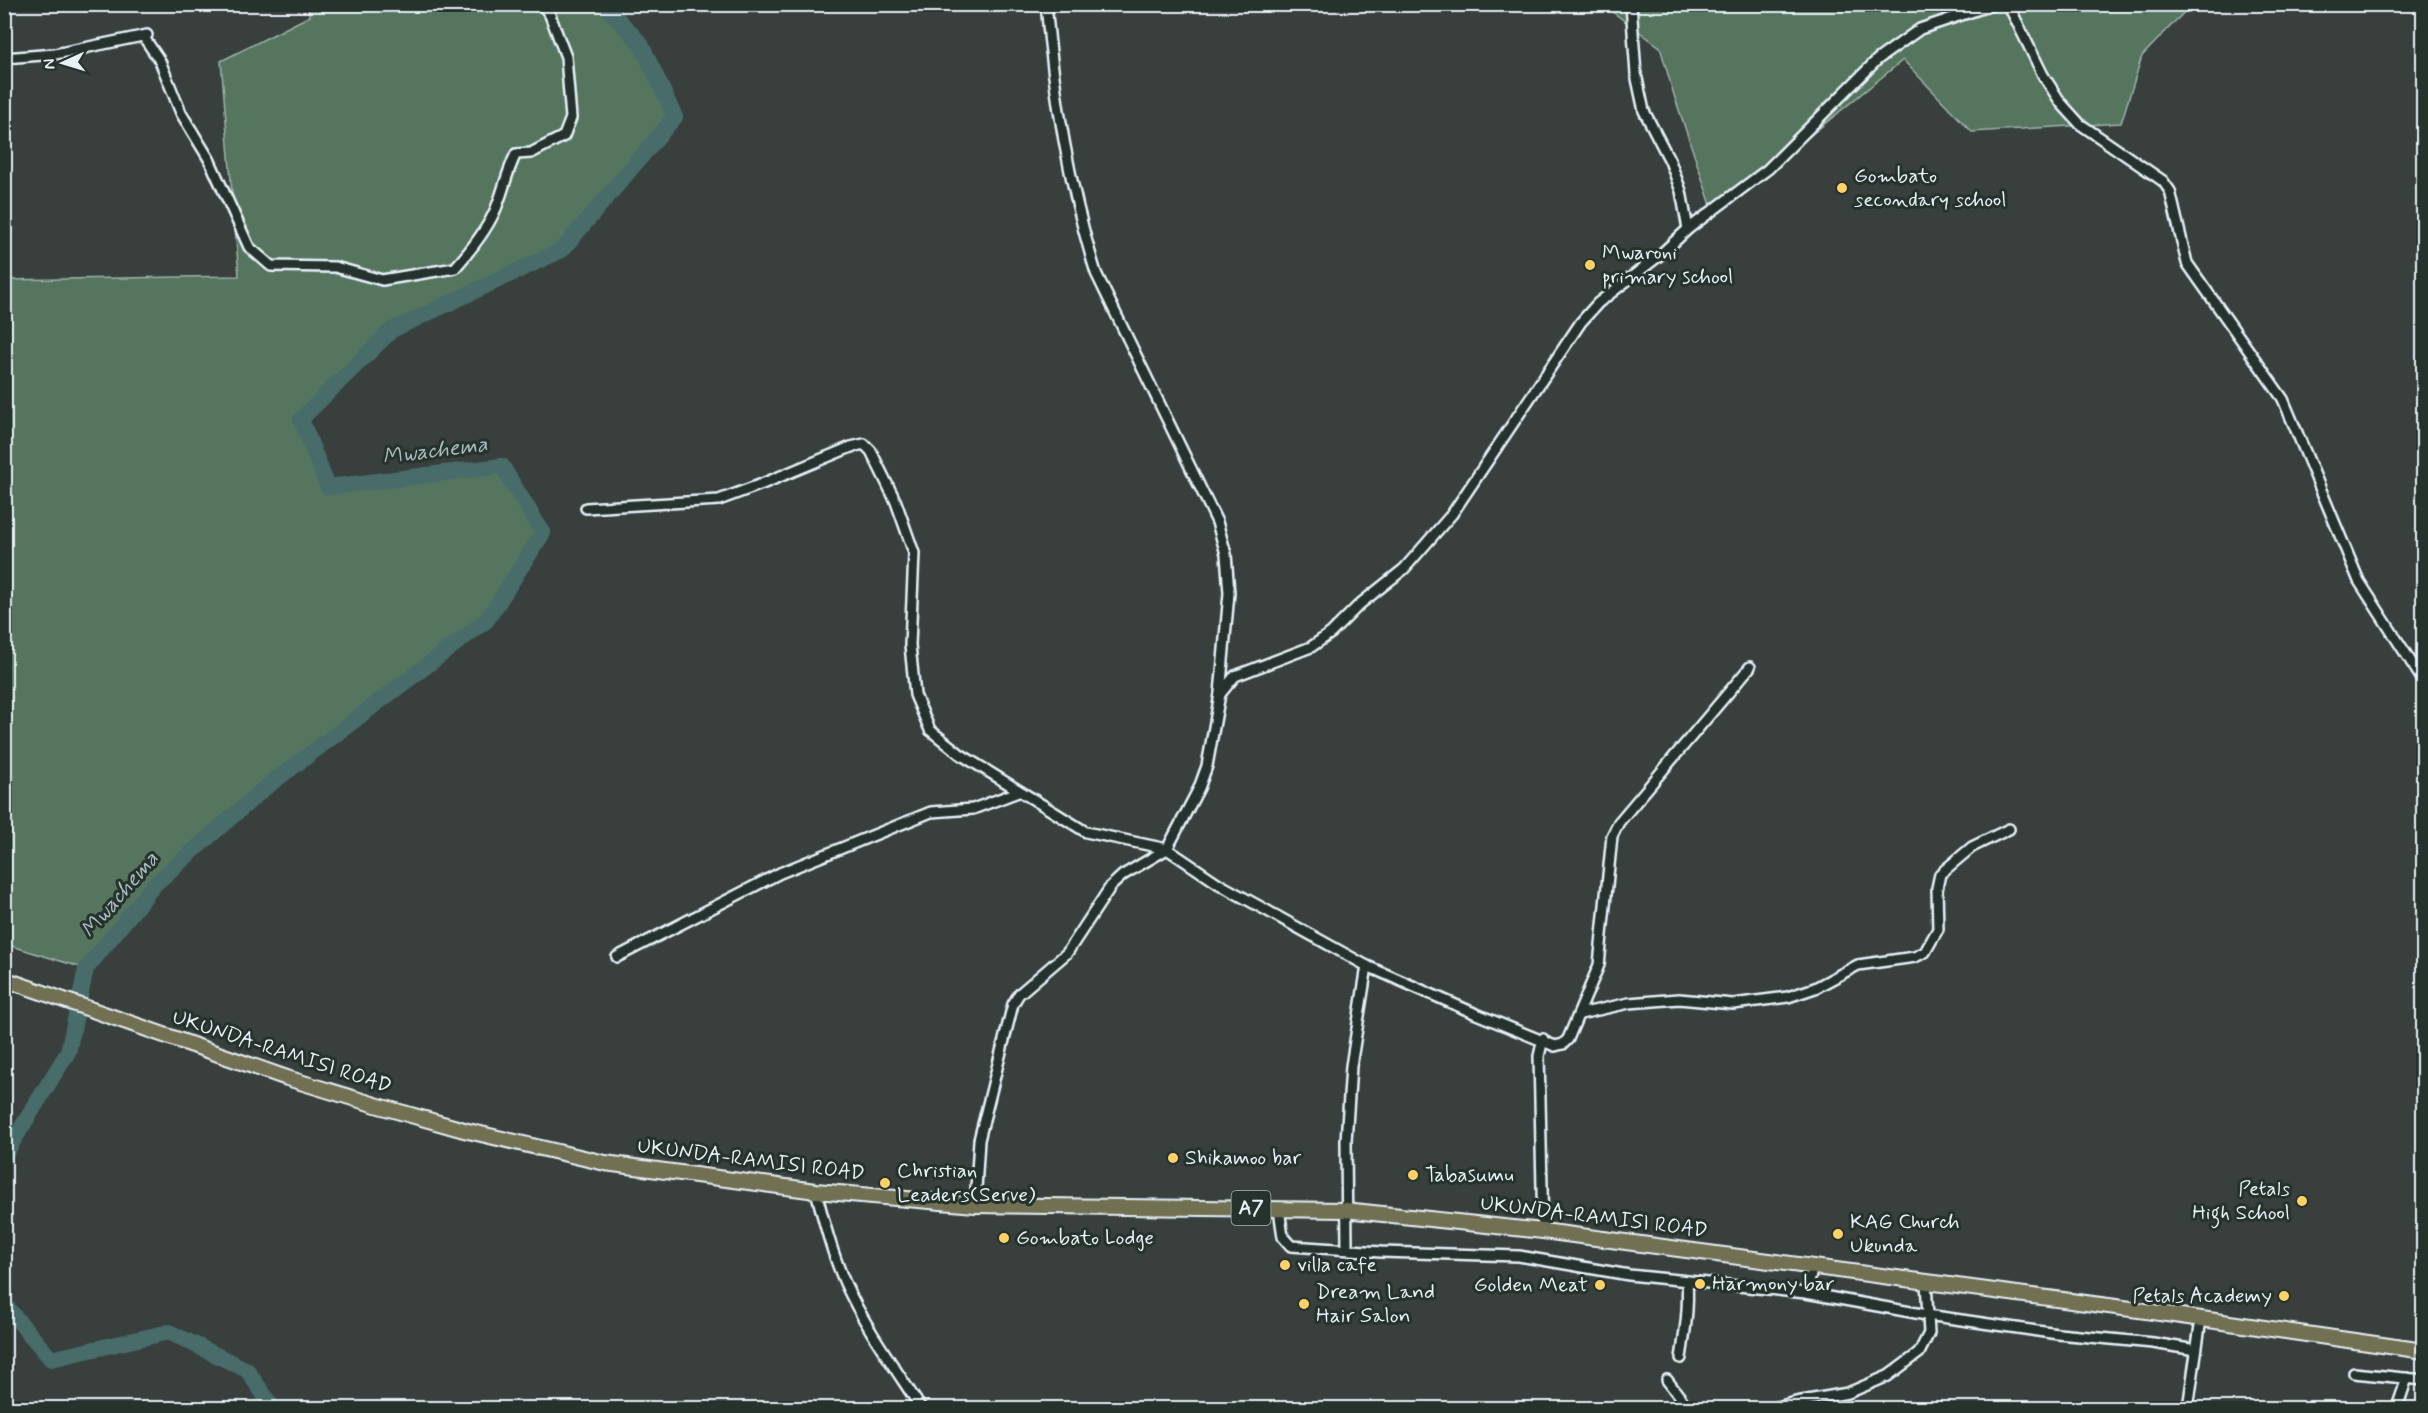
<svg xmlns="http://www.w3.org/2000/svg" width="2428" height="1413" font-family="Mynerve,sans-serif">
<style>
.grass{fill:#54755f;stroke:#9eb3ac;stroke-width:1.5}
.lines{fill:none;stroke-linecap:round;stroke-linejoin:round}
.river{stroke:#476c6b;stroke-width:16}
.minor-casing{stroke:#e8f1f8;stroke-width:14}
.highway-casing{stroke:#e8f1f8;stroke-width:18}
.minor{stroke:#26332d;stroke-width:9}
.highway{stroke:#716f52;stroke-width:14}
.poi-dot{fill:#ffd166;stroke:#26332d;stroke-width:2}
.labels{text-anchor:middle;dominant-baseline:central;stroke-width:6;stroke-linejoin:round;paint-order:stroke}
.shield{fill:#26332d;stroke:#aeb8bb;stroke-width:1.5}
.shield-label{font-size:20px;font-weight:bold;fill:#e8f1f8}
.poi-label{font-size:21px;fill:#e8f1f8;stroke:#26332d;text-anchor:start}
.street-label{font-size:21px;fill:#e8f1f8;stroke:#26332d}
.water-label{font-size:22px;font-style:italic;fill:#a8bcc0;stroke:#26332d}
</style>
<rect width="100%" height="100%" fill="#383f3c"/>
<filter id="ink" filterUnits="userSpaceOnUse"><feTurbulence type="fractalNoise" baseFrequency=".0167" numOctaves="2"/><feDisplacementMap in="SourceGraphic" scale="12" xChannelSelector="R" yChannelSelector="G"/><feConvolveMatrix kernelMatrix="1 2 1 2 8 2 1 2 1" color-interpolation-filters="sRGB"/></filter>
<g filter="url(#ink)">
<!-- grass -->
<g class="grass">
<polygon points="307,5 604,5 641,44 675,117 562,250 392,330 301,419 328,487 502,466 543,533 487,620 264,788 155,884 86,969 5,944 4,280 239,276 221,61 310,16"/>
<polygon points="1603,5 2191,5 2142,56 2121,123 1972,132 1903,60 1714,214 1674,95 1660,47"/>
</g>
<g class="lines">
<!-- river -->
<g class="river">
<polyline points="4,1156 68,1052 86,969 155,884 265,788 487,620 543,533 502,466 328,487 301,419 392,330 562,250 675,117 641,44 604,4"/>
<polyline points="4,1304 51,1359 169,1332 247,1370 273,1408"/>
</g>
<defs>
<g id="minor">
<polyline points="1631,4 1636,74 1644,111 1670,161 1681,191 1688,229"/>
<polyline points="2008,4 2043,75 2061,103 2080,124 2163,181 2170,191 2187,263 2283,399 2359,581 2424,682"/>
<path d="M143,36L160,61L181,113L209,159L249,247L271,266L335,267L382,280L455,268C470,251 484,234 494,213C503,194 506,173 516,154L531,153L564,136L571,118L566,57L550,15L542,4"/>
<polyline points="4,58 55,54 147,35"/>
<polyline points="586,508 719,500 762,484 851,447 864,444 871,451 896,502 914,553 910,645 915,695 930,730 960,754 1086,832 1167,849 1219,884 1367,966 1474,1013 1555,1046 1563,1044 1568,1039 1599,965 1612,836 1619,822 1750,667"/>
<polyline points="1220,694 1235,676 1311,647 1331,633 1360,604 1404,569 1452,514 1581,322 1598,303 1660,255 1688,229 1768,169 1878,59 1920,29 1994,4"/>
<polyline points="617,957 780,873 931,812 973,809 1018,792"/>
<polyline points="1580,1014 1629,1003 1679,999 1733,1004 1788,997 1815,988 1858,965 1915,957 1925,952 1938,929 1937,888 1940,874 1972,847 2009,829"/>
<polyline points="1543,1039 1539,1056 1543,1231"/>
<path d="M816,1191C824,1222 832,1253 845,1283C865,1327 895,1368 921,1408"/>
<path d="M975,1205L979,1140L1013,1004L1019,994L1067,953L1111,886L1123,875L1167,849L1199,788L1207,766L1220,694L1229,593L1226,554L1217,522L1096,273C1069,186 1054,95 1046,4"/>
<polyline points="1279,1209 1283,1237 1291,1246 1381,1252 1519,1256 1629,1275 1806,1293 1927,1315 2058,1334 2153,1343 2196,1350"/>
<polyline points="1347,1248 1346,1141 1351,1066 1367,966"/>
<polyline points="1806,1293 1813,1267"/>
<path d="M1681,1358C1685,1332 1689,1307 1687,1281"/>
<polyline points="2354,1373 2424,1380"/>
<polyline points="1667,1380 1688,1408"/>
<polyline points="1773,1408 1796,1402 1848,1393 1888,1376 1919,1353 1929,1333 1926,1282"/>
<polyline points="2188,1408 2201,1319"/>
<polyline points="2397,1408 2407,1378"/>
</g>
<polyline id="highway" points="4,979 287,1078 379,1106 464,1130 605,1163 816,1191 975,1205 1345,1210 1543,1231 2146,1311 2424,1351"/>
</defs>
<!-- minor casing -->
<use href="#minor" class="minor-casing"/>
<!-- highway casing -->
<use href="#highway" class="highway-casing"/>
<!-- minor -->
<use href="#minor" class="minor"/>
<!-- highway -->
<use href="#highway" class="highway"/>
</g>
</g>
<!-- markers -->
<g class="poi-dot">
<circle cx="1842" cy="188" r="6"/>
<circle cx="1590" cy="265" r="6"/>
<circle cx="1173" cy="1158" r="6"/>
<circle cx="1413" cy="1175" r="6"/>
<circle cx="885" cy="1183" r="6"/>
<circle cx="2302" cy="1201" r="6"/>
<circle cx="1838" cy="1234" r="6"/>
<circle cx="1004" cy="1238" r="6"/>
<circle cx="1285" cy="1265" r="6"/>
<circle cx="1700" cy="1284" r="6"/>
<circle cx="1600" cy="1285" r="6"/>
<circle cx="2284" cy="1296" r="6"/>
<circle cx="1304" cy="1304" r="6"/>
</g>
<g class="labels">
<!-- shield labels -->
<rect class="shield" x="1231.5" y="1191" width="39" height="34" rx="4.5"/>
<g class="shield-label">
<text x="1251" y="1208">A7</text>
</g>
<!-- poi labels -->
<g class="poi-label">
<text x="1854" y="176">Gombato<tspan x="1854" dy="24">secondary school</tspan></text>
<text x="1602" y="253">Mwaroni<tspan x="1602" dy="24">primary school</tspan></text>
<text x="1185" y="1158">Shikamoo bar</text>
<text x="897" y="1171">Christian<tspan x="897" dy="24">Leaders(Serve)</tspan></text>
<text x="1425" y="1175">Tabasumu</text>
<text x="2290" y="1189" text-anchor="end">Petals<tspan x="2290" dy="24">High School</tspan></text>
<text x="1850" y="1222">KAG Church<tspan x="1850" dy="24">Ukunda</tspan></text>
<text x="1016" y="1238">Gombato Lodge</text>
<text x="1297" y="1265">villa cafe</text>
<text x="1712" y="1284">Harmony bar</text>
<text x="1588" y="1285" text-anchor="end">Golden Meat</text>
<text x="1316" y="1292">Dream Land<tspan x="1316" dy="24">Hair Salon</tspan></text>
<text x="2272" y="1296" text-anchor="end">Petals Academy</text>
</g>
<!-- street labels -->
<g class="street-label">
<text transform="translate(282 1052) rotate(18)">UKUNDA-RAMISI ROAD</text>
<text transform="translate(751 1160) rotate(7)">UKUNDA-RAMISI ROAD</text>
<text transform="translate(1594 1217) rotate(7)">UKUNDA-RAMISI ROAD</text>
</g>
<!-- water labels -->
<g class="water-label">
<text transform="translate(435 451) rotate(-7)">Mwachema</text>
<text transform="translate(120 895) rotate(-49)">Mwachema</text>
</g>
</g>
<!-- margin -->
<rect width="2428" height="1413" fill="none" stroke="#26332d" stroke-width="24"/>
<rect x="12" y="12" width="2404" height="1389" fill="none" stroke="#e8f1f8" stroke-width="2" filter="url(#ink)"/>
<!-- north arrow -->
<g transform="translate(63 63) rotate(266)" stroke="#26332d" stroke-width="4.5" paint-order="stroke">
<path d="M0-4.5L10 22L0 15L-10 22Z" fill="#e8f1f8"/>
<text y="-9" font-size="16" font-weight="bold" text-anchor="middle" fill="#e8f1f8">N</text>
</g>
</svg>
